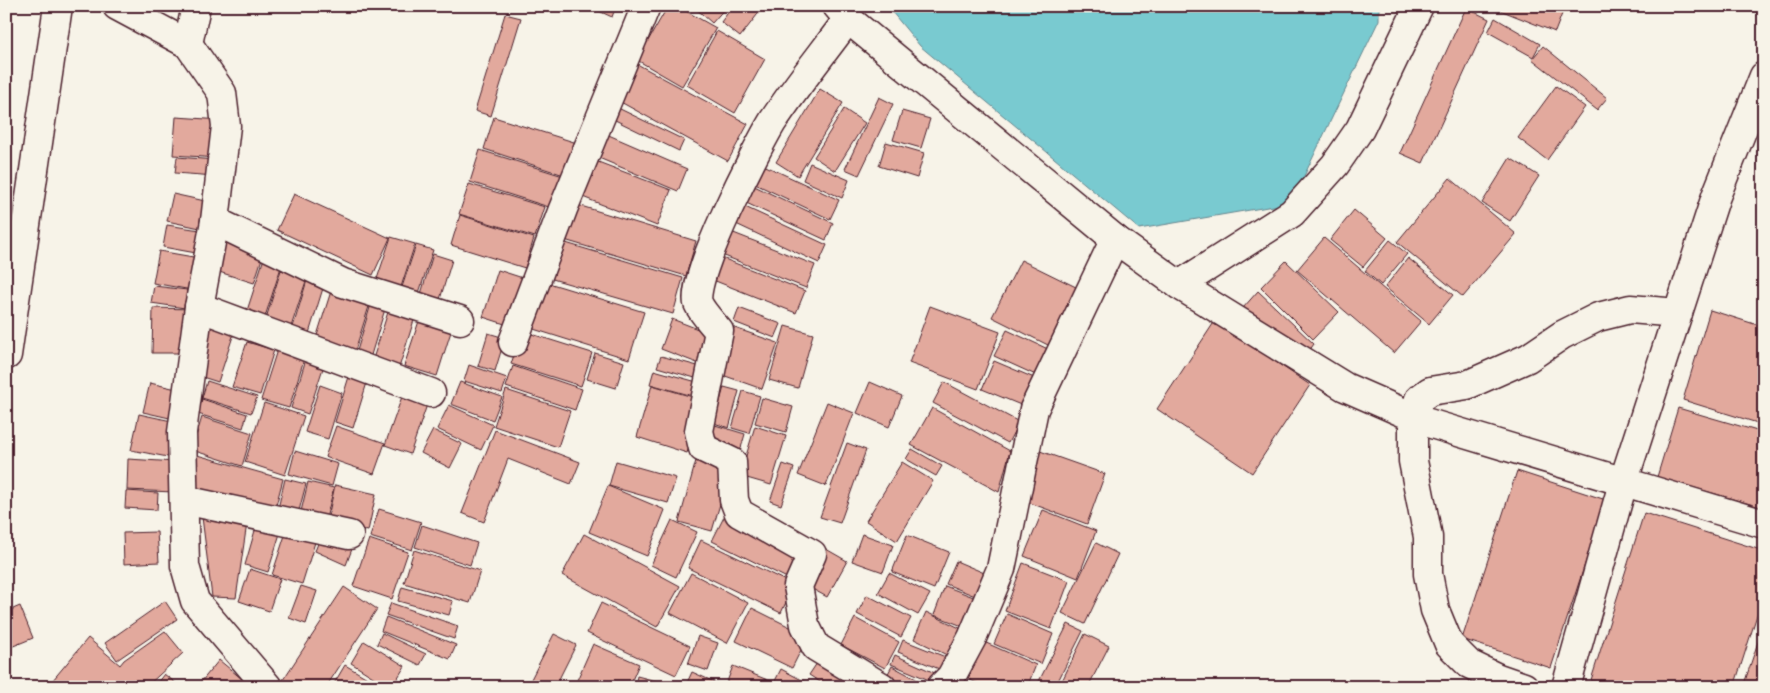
<svg xmlns="http://www.w3.org/2000/svg" width="1770" height="693" font-family="Itim,sans-serif">
<style>
.water{fill:#79cad0;stroke:#66868e}
.building{fill:#e2a99d;stroke:#4a1f2b}
.lines{fill:none;stroke-linecap:round;stroke-linejoin:round}
.minor-casing{stroke:#4a1f2b;stroke-width:31}
.minor{stroke:#f7f3e8;stroke-width:28}
</style>
<rect width="100%" height="100%" fill="#f7f3e8"/>
<filter id="ink" filterUnits="userSpaceOnUse"><feTurbulence type="fractalNoise" baseFrequency=".02" numOctaves="2"/><feDisplacementMap in="SourceGraphic" scale="10" xChannelSelector="R" yChannelSelector="G"/><feConvolveMatrix kernelMatrix="1 2 1 2 8 2 1 2 1" color-interpolation-filters="sRGB"/></filter>
<g filter="url(#ink)">
<!-- water -->
<polygon class="water" points="887,6 1379,6 1379,20 1291,203 1139,229 920,46"/>
<!-- building -->
<g class="building">
<polygon points="588,6 616,6 612,17"/>
<polygon points="668,6 677,6 716,28 682,86 637,60"/>
<polygon points="693,6 727,6 712,23"/>
<polygon points="733,6 764,6 740,37 721,22"/>
<polygon points="1490,6 1565,6 1555,32"/>
<polygon points="1750,6 1764,6 1764,11"/>
<polygon points="1466,8 1489,19 1423,163 1400,153"/>
<polygon points="505,14 521,18 491,116 475,111"/>
<polygon points="1495,18 1540,44 1533,57 1488,32"/>
<polygon points="717,31 765,59 735,113 687,85"/>
<polygon points="1543,46 1607,98 1597,110 1532,59"/>
<polygon points="637,64 748,124 728,161 617,100"/>
<polygon points="1556,86 1585,107 1547,160 1518,138"/>
<polygon points="820,89 843,103 798,176 776,162"/>
<polygon points="879,97 893,104 859,175 845,169"/>
<polygon points="618,108 684,140 679,151 613,119"/>
<polygon points="844,109 865,123 835,171 814,157"/>
<polygon points="902,111 930,119 921,148 893,140"/>
<polygon points="176,117 222,120 219,158 173,155"/>
<polygon points="494,117 577,143 567,176 484,149"/>
<polygon points="604,133 687,169 678,191 594,156"/>
<polygon points="886,142 924,153 917,178 879,166"/>
<polygon points="480,150 563,176 552,208 470,182"/>
<polygon points="177,157 215,160 215,176 175,173"/>
<polygon points="1510,158 1539,176 1510,221 1482,203"/>
<polygon points="593,160 671,190 657,226 580,196"/>
<polygon points="757,162 839,200 830,219 749,181"/>
<polygon points="810,163 849,180 842,198 803,180"/>
<polygon points="1450,178 1516,234 1463,297 1397,242"/>
<polygon points="469,184 545,207 535,237 459,214"/>
<polygon points="750,184 833,223 826,240 742,201"/>
<polygon points="173,194 205,201 200,228 167,221"/>
<polygon points="294,194 390,238 373,275 277,230"/>
<polygon points="571,203 696,241 686,276 561,239"/>
<polygon points="743,206 827,245 819,263 734,223"/>
<polygon points="1354,210 1387,238 1363,267 1330,240"/>
<polygon points="460,215 534,238 525,268 451,245"/>
<polygon points="167,225 200,230 196,253 163,247"/>
<polygon points="731,232 815,265 806,288 722,255"/>
<polygon points="226,237 265,249 254,283 216,271"/>
<polygon points="391,237 415,244 399,293 375,285"/>
<polygon points="1324,238 1421,321 1394,353 1297,270"/>
<polygon points="1390,240 1407,254 1381,285 1365,271"/>
<polygon points="559,241 683,278 673,314 549,278"/>
<polygon points="416,245 433,250 416,302 399,296"/>
<polygon points="159,251 199,258 192,290 153,283"/>
<polygon points="266,252 284,258 261,329 243,323"/>
<polygon points="433,254 452,260 437,309 418,304"/>
<polygon points="722,258 805,291 796,313 713,280"/>
<polygon points="1408,258 1453,295 1429,324 1385,287"/>
<polygon points="1021,260 1080,289 1052,347 992,317"/>
<polygon points="1286,261 1339,312 1313,339 1261,287"/>
<polygon points="281,270 307,278 288,336 263,328"/>
<polygon points="498,270 529,280 514,327 483,317"/>
<polygon points="307,280 324,285 306,343 290,337"/>
<polygon points="542,281 644,312 629,359 527,327"/>
<polygon points="154,286 187,290 185,308 151,303"/>
<polygon points="332,288 371,300 353,357 314,345"/>
<polygon points="1258,291 1314,344 1306,355 1243,308"/>
<polygon points="371,304 385,309 368,365 354,361"/>
<polygon points="930,306 1000,332 978,389 909,363"/>
<polygon points="153,308 191,309 189,353 152,353"/>
<polygon points="739,308 781,324 775,338 734,322"/>
<polygon points="1710,310 1764,327 1764,425 1683,400"/>
<polygon points="388,312 414,320 398,371 372,362"/>
<polygon points="422,312 454,322 437,376 404,366"/>
<polygon points="672,319 716,336 705,366 661,349"/>
<polygon points="1215,321 1310,385 1252,473 1157,409"/>
<polygon points="211,326 234,333 218,382 196,375"/>
<polygon points="729,326 778,343 762,389 714,372"/>
<polygon points="785,326 813,334 798,388 769,380"/>
<polygon points="1007,330 1050,350 1038,376 994,356"/>
<polygon points="522,331 592,353 581,386 511,364"/>
<polygon points="488,333 505,338 495,371 478,366"/>
<polygon points="247,342 274,350 260,395 232,387"/>
<polygon points="277,350 304,359 289,408 261,400"/>
<polygon points="595,353 624,362 616,388 587,379"/>
<polygon points="661,356 705,368 702,380 657,367"/>
<polygon points="306,359 324,365 308,414 291,408"/>
<polygon points="994,361 1039,380 1028,408 982,389"/>
<polygon points="469,365 507,378 502,393 464,381"/>
<polygon points="513,366 582,389 575,410 506,387"/>
<polygon points="351,370 369,376 353,428 335,422"/>
<polygon points="654,370 704,384 700,398 650,384"/>
<polygon points="207,381 257,397 251,413 202,398"/>
<polygon points="460,382 502,397 493,420 451,404"/>
<polygon points="870,382 902,396 889,427 857,413"/>
<polygon points="944,382 1019,422 1008,443 933,403"/>
<polygon points="150,383 181,390 174,419 143,412"/>
<polygon points="320,385 342,393 328,439 305,432"/>
<polygon points="652,385 703,400 687,453 637,437"/>
<polygon points="724,387 739,391 729,428 714,423"/>
<polygon points="405,388 430,396 410,454 385,445"/>
<polygon points="506,390 570,411 558,447 494,426"/>
<polygon points="743,391 760,396 749,433 732,428"/>
<polygon points="762,398 793,407 786,432 755,423"/>
<polygon points="202,399 247,414 243,428 198,414"/>
<polygon points="827,402 854,413 826,486 798,475"/>
<polygon points="264,403 304,416 285,475 245,462"/>
<polygon points="449,405 493,425 481,450 437,429"/>
<polygon points="932,408 1010,451 999,492 911,445"/>
<polygon points="1678,408 1764,433 1764,508 1657,477"/>
<polygon points="139,414 181,423 173,458 131,450"/>
<polygon points="202,417 252,433 242,466 192,450"/>
<polygon points="715,425 745,434 739,455 708,446"/>
<polygon points="336,426 385,443 374,474 325,457"/>
<polygon points="755,426 786,436 771,485 740,476"/>
<polygon points="433,430 462,444 450,468 421,453"/>
<polygon points="495,430 580,462 571,484 508,459 484,522 462,513"/>
<polygon points="847,443 866,450 840,523 820,517"/>
<polygon points="912,449 942,466 936,476 906,459"/>
<polygon points="295,451 338,464 332,486 289,474"/>
<polygon points="1040,451 1105,474 1087,524 1022,500"/>
<polygon points="197,455 283,479 273,517 187,493"/>
<polygon points="697,457 731,467 712,531 679,522"/>
<polygon points="128,459 176,462 174,492 127,490"/>
<polygon points="616,461 676,478 668,503 609,486"/>
<polygon points="902,462 933,481 897,541 866,521"/>
<polygon points="783,464 794,468 781,505 770,501"/>
<polygon points="1517,471 1606,500 1551,668 1462,639"/>
<polygon points="285,479 306,484 296,522 276,517"/>
<polygon points="308,482 334,488 324,526 299,520"/>
<polygon points="335,485 376,494 368,531 327,522"/>
<polygon points="608,486 665,510 647,556 589,532"/>
<polygon points="126,491 158,493 157,510 125,508"/>
<polygon points="201,509 248,516 236,598 212,597"/>
<polygon points="379,509 421,522 412,550 370,537"/>
<polygon points="1043,510 1096,531 1078,578 1024,556"/>
<polygon points="1644,513 1764,551 1764,593 1734,687 1612,687 1591,680"/>
<polygon points="725,515 806,554 793,581 712,541"/>
<polygon points="258,520 282,527 268,572 245,565"/>
<polygon points="672,520 697,532 676,577 651,565"/>
<polygon points="422,525 477,543 470,565 415,547"/>
<polygon points="287,529 316,539 302,584 272,575"/>
<polygon points="157,532 159,562 124,564 123,533"/>
<polygon points="584,534 680,586 657,627 562,575"/>
<polygon points="862,534 893,545 883,572 852,561"/>
<polygon points="907,535 949,552 934,589 892,572"/>
<polygon points="321,536 352,549 346,565 315,551"/>
<polygon points="369,539 408,552 392,599 353,586"/>
<polygon points="701,540 794,585 781,613 688,568"/>
<polygon points="1096,543 1118,554 1085,624 1062,613"/>
<polygon points="826,549 847,561 827,597 805,585"/>
<polygon points="414,550 480,571 470,603 404,583"/>
<polygon points="956,561 989,575 980,598 946,584"/>
<polygon points="1023,563 1069,581 1051,629 1005,611"/>
<polygon points="250,569 280,579 269,611 239,601"/>
<polygon points="691,573 748,603 727,643 670,613"/>
<polygon points="889,573 930,594 918,615 878,593"/>
<polygon points="301,586 317,591 306,624 289,618"/>
<polygon points="945,586 981,600 970,629 934,615"/>
<polygon points="344,587 377,609 326,687 280,687 279,686"/>
<polygon points="402,587 453,601 449,615 398,601"/>
<polygon points="867,595 911,618 901,637 857,614"/>
<polygon points="165,601 177,619 117,660 105,643"/>
<polygon points="391,603 458,626 454,639 386,615"/>
<polygon points="601,603 690,646 676,675 587,633"/>
<polygon points="20,606 33,638 6,649 6,612"/>
<polygon points="752,608 808,636 792,668 736,641"/>
<polygon points="926,612 964,630 951,657 914,639"/>
<polygon points="1007,614 1053,634 1041,664 994,644"/>
<polygon points="386,617 456,645 450,659 381,631"/>
<polygon points="855,618 899,642 885,668 841,645"/>
<polygon points="1068,624 1083,631 1055,687 1036,687"/>
<polygon points="1764,624 1764,687 1743,687"/>
<polygon points="165,631 183,653 146,687 47,687 88,638 120,665 124,660"/>
<polygon points="382,633 426,654 420,665 377,644"/>
<polygon points="554,634 576,645 555,687 527,687"/>
<polygon points="1085,634 1109,646 1088,687 1059,687"/>
<polygon points="698,636 718,643 708,671 688,664"/>
<polygon points="903,640 953,660 949,673 898,652"/>
<polygon points="364,641 405,666 392,687 389,687 351,663"/>
<polygon points="984,642 1036,665 1027,687 986,687 968,679"/>
<polygon points="593,644 639,664 629,687 574,687"/>
<polygon points="895,655 937,674 934,682 891,664"/>
<polygon points="821,657 869,687 828,687 809,675"/>
<polygon points="219,660 242,679 237,687 197,687"/>
<polygon points="345,665 369,679 365,687 332,687"/>
<polygon points="733,666 770,681 768,687 725,687"/>
<polygon points="892,666 929,686 929,687 890,687 883,683"/>
<polygon points="781,669 815,687 785,687 775,681"/>
<polygon points="692,672 721,685 720,687 685,687"/>
<polygon points="164,674 181,687 154,687"/>
<polygon points="637,676 671,685 671,687 635,687"/>
<polygon points="959,681 973,687 957,687"/>
</g>
<g class="lines">
<defs>
<g id="minor">
<polyline points="117,6 188,44 222,93 226,126 215,221 199,307 182,432 185,566 195,601 268,687"/>
<polyline points="837,6 848,19 1115,239 1179,285 1292,213 1335,165 1360,129 1419,6"/>
<path d="M848,19C823,53 796,86 773,121C757,147 690,278 698,303C701,311 713,324 719,331L699,431L703,448L732,462L734,500L739,513L812,554L798,586L805,625L816,647L882,687"/>
<polyline points="188,44 196,6"/>
<polyline points="215,221 343,283 460,320"/>
<polyline points="1179,285 1345,387 1425,422 1764,524"/>
<polyline points="199,307 431,393"/>
<polyline points="513,342 563,209 646,6"/>
<polyline points="7,355 58,6"/>
<polyline points="184,500 349,535"/>
<polyline points="941,687 951,677 972,638 1001,569 1034,409 1115,239"/>
<polyline points="1524,687 1498,678 1469,664 1449,644 1435,610 1428,574 1428,537 1413,461 1413,418 1419,399 1430,391 1467,385 1528,358 1562,335 1598,317 1630,309 1678,313"/>
<polyline points="1566,687 1623,483 1678,313 1716,196 1764,76"/>
</g>
</defs>
<!-- minor casing -->
<use href="#minor" class="minor-casing"/>
<!-- minor -->
<use href="#minor" class="minor"/>
</g>
</g>
<!-- margin -->
<rect width="1770" height="693" fill="none" stroke="#f7f3e8" stroke-width="25"/>
<rect x="12" y="12" width="1745" height="668" fill="none" stroke="#4a1f2b" stroke-width="2" filter="url(#ink)"/>
</svg>
